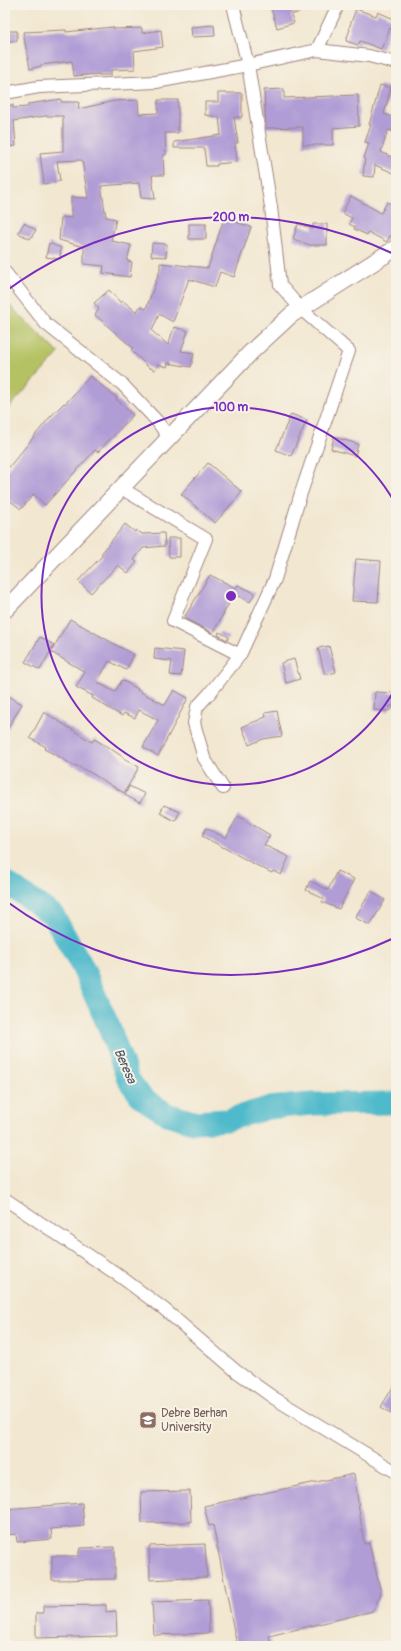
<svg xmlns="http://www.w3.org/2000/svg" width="401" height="1651" font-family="Pangolin,sans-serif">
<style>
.green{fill:#b5c264;stroke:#807048}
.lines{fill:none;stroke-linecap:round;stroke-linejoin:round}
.river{stroke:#4fbacb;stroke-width:23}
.building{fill:#b19dd6}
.minor-casing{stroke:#9e837e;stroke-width:14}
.secondary-casing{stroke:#9e837e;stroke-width:18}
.minor{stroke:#fff;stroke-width:12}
.secondary{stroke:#fff;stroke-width:16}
.ring{fill:none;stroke:#7b2cbf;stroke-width:2}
.labels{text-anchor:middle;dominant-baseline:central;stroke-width:4;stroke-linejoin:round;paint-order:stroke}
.education-label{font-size:12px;fill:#785e54;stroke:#f7f3e8;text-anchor:start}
.water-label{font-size:13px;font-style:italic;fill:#4c5563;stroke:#f7f3e8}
.centre{fill:#7b2cbf;stroke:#f7f3e8;stroke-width:2}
.ring-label{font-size:12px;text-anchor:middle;font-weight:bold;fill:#7b2cbf;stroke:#f7f3e8;stroke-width:4;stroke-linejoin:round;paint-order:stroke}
</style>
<rect width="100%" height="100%" fill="#f7f3e8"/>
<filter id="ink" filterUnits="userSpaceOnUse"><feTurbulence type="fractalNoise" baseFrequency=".025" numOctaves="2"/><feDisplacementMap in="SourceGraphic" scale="8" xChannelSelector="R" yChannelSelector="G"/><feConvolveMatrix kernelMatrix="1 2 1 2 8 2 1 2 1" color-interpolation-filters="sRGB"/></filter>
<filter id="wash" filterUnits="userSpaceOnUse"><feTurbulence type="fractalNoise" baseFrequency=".012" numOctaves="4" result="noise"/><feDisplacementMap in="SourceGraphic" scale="16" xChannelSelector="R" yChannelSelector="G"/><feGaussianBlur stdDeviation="0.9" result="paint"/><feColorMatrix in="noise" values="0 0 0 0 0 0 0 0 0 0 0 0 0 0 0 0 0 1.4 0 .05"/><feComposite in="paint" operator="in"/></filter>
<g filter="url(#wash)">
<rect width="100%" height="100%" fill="#f2e7d0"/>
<!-- green -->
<polygon class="green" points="5,301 59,353 5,412"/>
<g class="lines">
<!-- river -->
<polyline class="river" points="5,882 53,915 82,966 109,1027 128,1079 142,1098 167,1114 193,1122 227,1120 268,1108 312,1104 396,1103"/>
</g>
<g id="blocks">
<!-- building -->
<g class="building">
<polygon points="270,5 315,5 315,7 291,15 294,23 277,28"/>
<polygon points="356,9 376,16 378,12 396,20 396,30 390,28 381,49 360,41 358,45 346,41 350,29 349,28"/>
<polygon points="214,25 215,36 192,37 191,27"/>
<polygon points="113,27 114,29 142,28 142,33 161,30 163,47 134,51 135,69 111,70 111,75 98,75 98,74 74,76 72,61 41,65 41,66 30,69 23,32 66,30 66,32"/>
<rect x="5" y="31" width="12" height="10"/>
<polygon points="380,85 391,88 384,114 396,118 396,132 388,130 381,152 396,159 396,174 375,165 374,177 363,176 365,158 364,158 369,143 365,142 371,125 369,125"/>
<polygon points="284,89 284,98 358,95 359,126 333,128 333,145 303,145 303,127 266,128 264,90"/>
<polygon points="218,93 242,93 242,117 234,117 238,143 235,143 237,162 217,164 217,166 206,166 204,148 174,148 174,142 221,135 219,117 205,115 205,102 218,102"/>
<polygon points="61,99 61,102 79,102 78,109 115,101 138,100 139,114 158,113 158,100 178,100 178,133 165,133 166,155 163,155 164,175 152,175 155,199 141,198 139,183 101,186 106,217 116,219 111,241 131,245 127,261 132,262 130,277 103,273 104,266 84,264 84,247 59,240 61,217 71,218 71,197 88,198 82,160 57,161 60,181 44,184 40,153 63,151 63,116 45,116 14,121 16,146 5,147 5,106 13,105 13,108 28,107 28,104"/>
<polygon points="351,196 381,213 387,202 396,206 396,225 387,242 368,232 367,235 354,229 355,227 349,224 352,218 342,213"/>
<polygon points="224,218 251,227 234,277 220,272 215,287 189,279 173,322 159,314 152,331 168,345 174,327 188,331 181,351 194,353 191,367 168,363 167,367 158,364 155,370 148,367 131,350 133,348 95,315 99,309 94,303 109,290 121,303 123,301 137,312 140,306 146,309 160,270 160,263 208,268"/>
<polygon points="24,223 36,230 30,239 18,233"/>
<rect x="189" y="224" width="17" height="15"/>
<polygon points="298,224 313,229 313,224 327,224 327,245 310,245 293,239"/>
<polygon points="49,243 61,248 60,259 46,257"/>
<polygon points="152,243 167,244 166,257 151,256"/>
<polygon points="90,376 117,398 116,399 133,415 98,452 95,450 45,505 34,494 21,509 5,497 5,472 50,417 64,403 65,404"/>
<polygon points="291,414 307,420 291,456 276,450"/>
<polygon points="334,437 358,444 355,456 331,449"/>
<polygon points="208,463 242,492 215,523 181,494"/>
<polygon points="125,524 135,532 136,530 142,534 164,533 165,546 143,548 134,560 137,562 128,573 118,565 91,593 78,581 103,555 101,554"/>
<polygon points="168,538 180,538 180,557 169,557"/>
<polygon points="356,559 381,561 378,602 352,601"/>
<polygon points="210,575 236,588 238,585 255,593 250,602 234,594 213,633 184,618"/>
<polygon points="70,619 134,655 126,670 109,661 97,682 115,692 122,680 138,689 137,690 165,705 174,690 188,698 158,756 143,747 158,720 139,710 135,718 124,713 122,716 92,698 93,696 76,687 85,672 51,652"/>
<polygon points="219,632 229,637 227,640 218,635"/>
<polygon points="40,637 54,645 40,670 25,662"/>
<polygon points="329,646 336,672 325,675 318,648"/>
<polygon points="155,648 184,651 181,676 170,675 172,661 154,659"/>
<polygon points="294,659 300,679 286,683 281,663"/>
<polygon points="375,692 396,693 396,706 390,706 389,711 374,710"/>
<polygon points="5,694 22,704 5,733"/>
<polygon points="277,711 282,736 263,739 249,745 242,727 266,717 265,713"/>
<polygon points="44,712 92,742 94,739 108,747 123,757 123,758 139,767 124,793 91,773 75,765 74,766 58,756 44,749 46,747 30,738"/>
<polygon points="129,786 145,794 140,803 125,795"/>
<polygon points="164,805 180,812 175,821 160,813"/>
<polygon points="238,816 270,835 264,845 289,857 281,875 273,871 272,873 256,865 202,836 206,828 226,838"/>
<polygon points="337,871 354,879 339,909 322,902 324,899 306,890 310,881 328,890"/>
<polygon points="371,891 385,900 370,925 355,918"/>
<polygon points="396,1382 396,1416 381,1407"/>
<polygon points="354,1474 364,1544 369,1543 381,1593 373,1611 269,1636 271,1646 237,1646 213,1525 209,1526 204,1506"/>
<polygon points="190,1491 191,1522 142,1523 141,1492"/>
<polygon points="82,1503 84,1526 51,1529 52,1539 17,1542 16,1534 5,1535 5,1509"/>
<polygon points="205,1544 207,1577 150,1580 149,1546"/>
<polygon points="115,1547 115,1579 52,1580 52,1556 78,1556 80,1548"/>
<polygon points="208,1600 209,1633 154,1635 152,1602"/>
<polygon points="106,1605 106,1612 116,1611 117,1636 36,1638 36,1613 43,1613 43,1606"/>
</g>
</g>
</g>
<g filter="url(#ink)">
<use href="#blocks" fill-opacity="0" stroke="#9e837e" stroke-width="1"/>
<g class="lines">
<defs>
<g id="minor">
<polyline points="317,50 338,5"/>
<polyline points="5,93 39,87 156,82 248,65 233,5"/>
<polyline points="5,272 46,324 122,384 157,421 169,438"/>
<polyline points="121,488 206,539 173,621 240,655"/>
<polyline points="223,788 204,758 194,723 197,707 209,694 240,655 275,579 301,493 349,351 301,309 280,285 271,207 248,65 317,50 369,56 396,63"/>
<polyline points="5,1199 121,1277 164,1309 236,1371 274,1398 396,1472"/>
</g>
<polyline id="secondary" points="5,610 251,352 291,315 396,248"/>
</defs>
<!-- minor casing -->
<use href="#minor" class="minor-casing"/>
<!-- secondary casing -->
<use href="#secondary" class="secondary-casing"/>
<!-- minor -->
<use href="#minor" class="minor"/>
<!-- secondary -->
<use href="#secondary" class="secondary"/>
</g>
</g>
<!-- distance rings -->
<g class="ring">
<path d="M395 689A189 189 0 1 1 395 503"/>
<path d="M394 938A379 379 0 0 1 6 901M6 291A379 379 0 0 1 394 254"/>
</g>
<!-- icons -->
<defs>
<symbol id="university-square" viewBox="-11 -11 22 22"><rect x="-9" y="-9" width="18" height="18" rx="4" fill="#8d6e63" stroke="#f7f3e8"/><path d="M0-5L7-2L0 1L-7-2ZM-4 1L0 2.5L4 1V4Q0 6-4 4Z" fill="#fff"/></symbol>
</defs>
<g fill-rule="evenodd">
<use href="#university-square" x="138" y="1410" width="20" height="20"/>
</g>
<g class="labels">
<!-- education labels -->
<g class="education-label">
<text x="161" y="1413">Debre Berhan<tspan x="161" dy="14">University</tspan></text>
</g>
<!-- water labels -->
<g class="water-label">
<text transform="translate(125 1066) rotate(66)">Beresa</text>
</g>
</g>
<circle cx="231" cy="596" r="6" class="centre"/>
<g class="ring-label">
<text x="231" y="221">200 m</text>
<text x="231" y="411">100 m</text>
</g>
<!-- margin -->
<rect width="401" height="1651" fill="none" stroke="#f7f3e8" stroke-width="20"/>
</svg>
